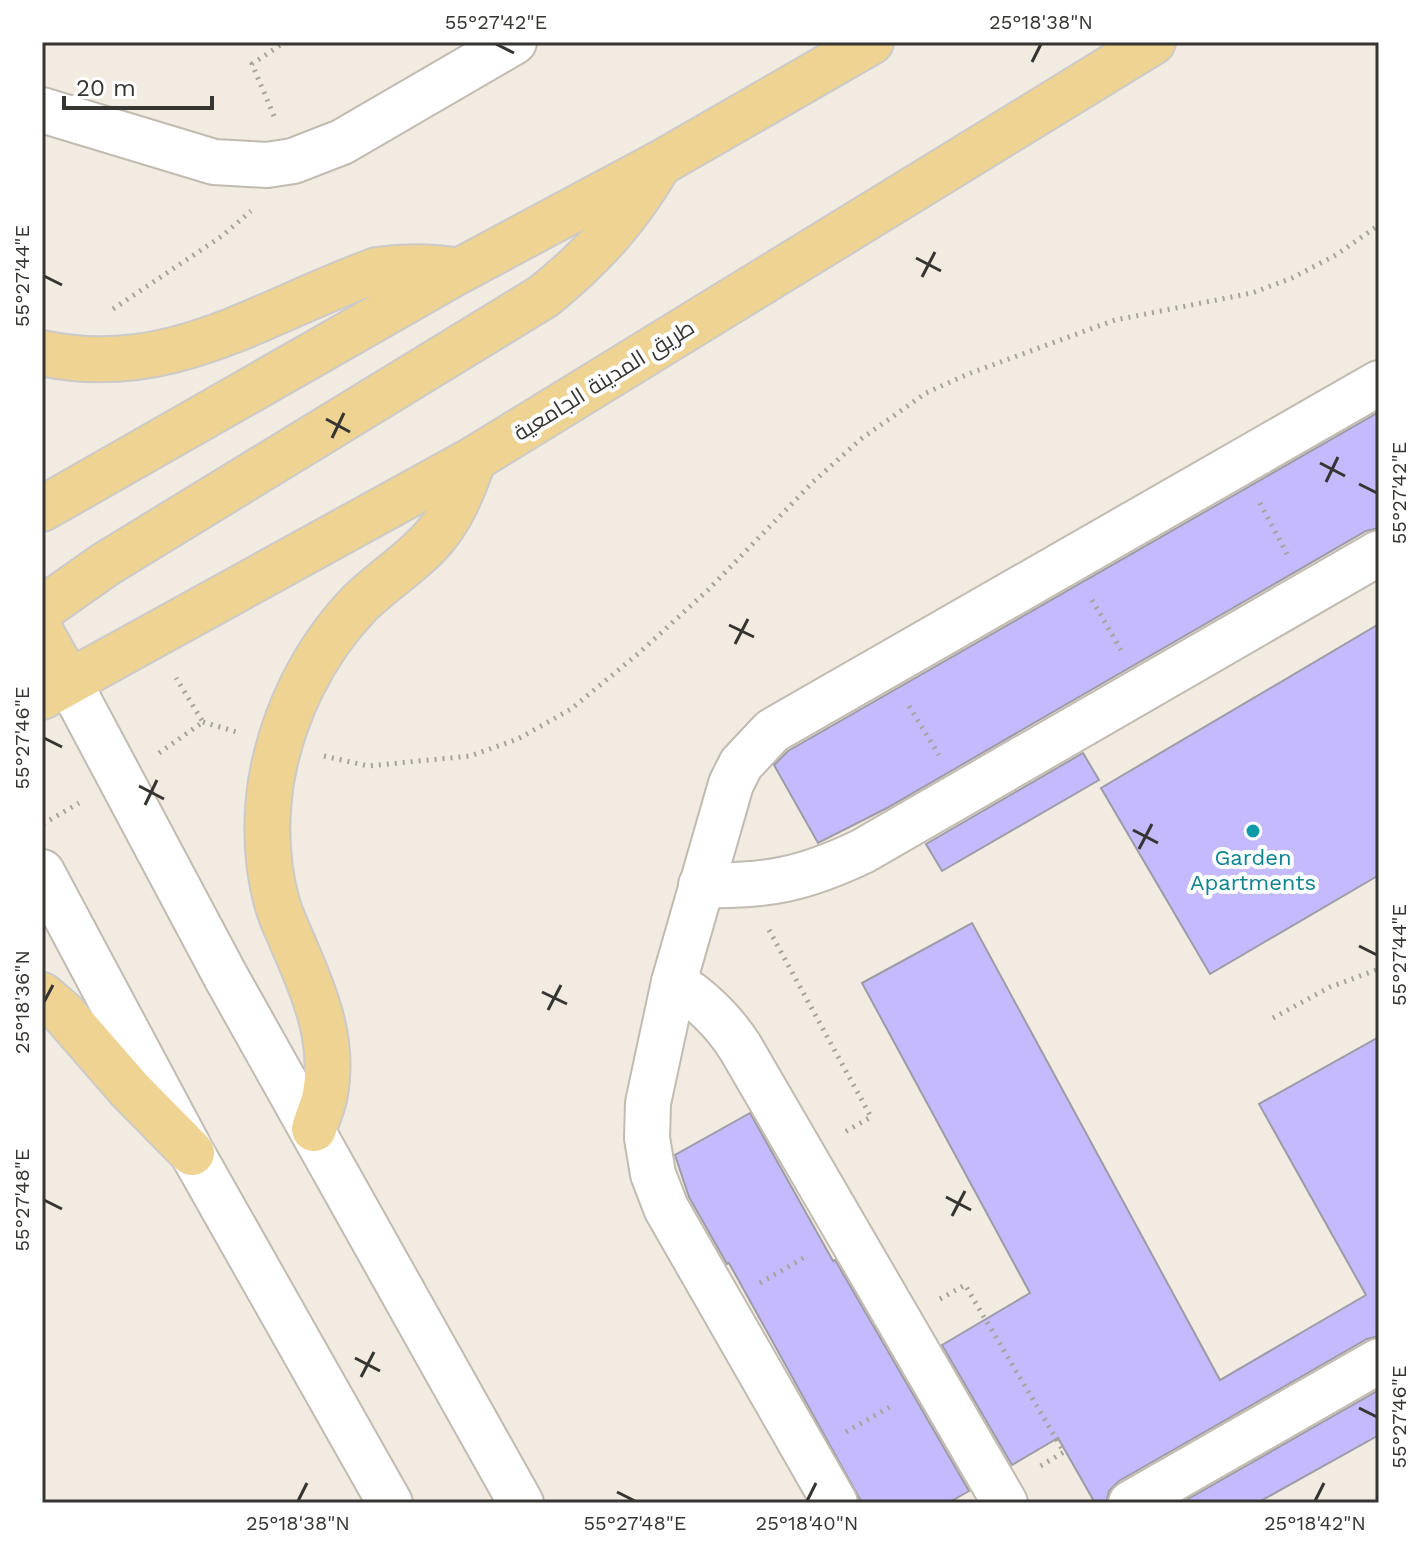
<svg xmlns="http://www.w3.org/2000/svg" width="1421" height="1545" font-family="'Work Sans',Cairo,sans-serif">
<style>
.building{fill:#c5bafd;stroke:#9d9ca6;stroke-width:2}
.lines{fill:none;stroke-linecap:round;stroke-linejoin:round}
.minor-casing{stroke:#c1bbb1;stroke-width:48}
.major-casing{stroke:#cbcac9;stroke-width:48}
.path{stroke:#a7a29b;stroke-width:5;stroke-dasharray:2 6;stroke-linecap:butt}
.minor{stroke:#fff;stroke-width:44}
.major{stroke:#eed392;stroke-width:44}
.ticks{fill:none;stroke:#373531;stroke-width:3}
.culture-dot{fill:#0f9aa8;stroke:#fff;stroke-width:3}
.labels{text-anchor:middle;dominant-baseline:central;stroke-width:8;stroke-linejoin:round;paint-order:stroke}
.street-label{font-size:22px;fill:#373531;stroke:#fff}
.culture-label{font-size:22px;fill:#0d838f;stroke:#fff}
.neatline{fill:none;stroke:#373531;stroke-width:3}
.ticks-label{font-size:20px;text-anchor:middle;fill:#373531}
</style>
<rect width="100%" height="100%" fill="#f2ebe1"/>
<!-- building -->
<g class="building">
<polygon points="1379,412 1379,528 1366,531 887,808 818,843 774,765 788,751"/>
<polygon points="1379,624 1379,875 1210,974 1101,788"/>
<polygon points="1083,753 1099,780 942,871 926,844"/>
<polygon points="972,923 1220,1380 1366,1295 1259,1104 1379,1037 1379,1336 1367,1339 1119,1481 1109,1491 1106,1503 1095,1503 1058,1438 1012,1465 942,1345 1030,1293 862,983"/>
<polygon points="750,1113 833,1261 835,1260 969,1491 948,1503 862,1503 729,1263 727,1264 689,1197 675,1155"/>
<polygon points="1379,1390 1379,1435 1257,1503 1181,1503"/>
</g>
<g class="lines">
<defs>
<g id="minor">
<polyline points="42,110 214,162 267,165 293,161 342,142 514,42"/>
<polyline points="69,682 226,977 521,1503"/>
<polyline points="42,872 192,1153 390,1503"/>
<path d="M701,885C766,887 805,879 863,851L1379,553"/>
<path d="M674,982C701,1000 722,1019 740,1047L1005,1503"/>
<polyline points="835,1503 666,1208 653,1174 647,1138 648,1103 674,982 731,784 741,764 772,731 1379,383"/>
<polyline points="1131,1503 1379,1361"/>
</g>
<g id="major">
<path d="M42,353C169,381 263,311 377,270C405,266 430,266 459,271"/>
<polyline points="42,509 459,271 659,164 871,42"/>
<path d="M42,609L106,564L544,296C592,257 626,220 658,166"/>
<polyline points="42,634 69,682"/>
<polyline points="42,697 474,459 1153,42"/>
<polyline points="42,995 64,1014 130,1090 192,1153"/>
<path d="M314,1129C317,1118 323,1106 325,1094C335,1042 315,994 295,948C289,933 281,918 277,903C266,863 265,822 271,782C282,716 313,652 359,604C383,580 414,562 436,535C454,513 464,486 474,459"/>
</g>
</defs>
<!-- minor casing -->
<use href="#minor" class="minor-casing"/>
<!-- major casing -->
<use href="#major" class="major-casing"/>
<!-- path -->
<g class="path">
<polyline points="274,116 252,64 285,42"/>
<polyline points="113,309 222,236 251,211"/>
<polyline points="1260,503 1287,554"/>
<polyline points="1092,600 1121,650"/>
<polyline points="909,706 939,755"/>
<polyline points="203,722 237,732"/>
<polyline points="159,753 203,722 176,678"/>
<polyline points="324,756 368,766 470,756 518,739 571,709 639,653 708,590 813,482 861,439 926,393 968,374 1115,320 1252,293 1292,278 1336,255 1379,225"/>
<polyline points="43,824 79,803"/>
<polyline points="769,930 871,1117 843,1133"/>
<polyline points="1273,1018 1330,987 1379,969"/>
<polyline points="760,1283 807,1256"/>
<polyline points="940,1299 965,1285 1064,1452 1037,1468"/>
<polyline points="846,1432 893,1405"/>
</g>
<!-- minor -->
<use href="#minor" class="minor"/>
<!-- major -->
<use href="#major" class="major"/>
</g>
<!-- ticks -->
<path class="ticks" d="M496,44L514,53M1032,62L1041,44M916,258L941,271M44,276L62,285M922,277L935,252M326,419L350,432M332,438L344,413M1320,463L1345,476M1326,482L1338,457M1359,484L1377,493M729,625L754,637M735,644L748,619M44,738L62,747M139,786L164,799M145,805L157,780M1133,830L1158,843M1139,849L1152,824M1359,946L1377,955M542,992L567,1004M44,1002L53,985M548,1010L561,985M946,1197L971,1210M44,1200L62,1209M952,1216L965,1191M355,1358L380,1371M361,1377L374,1352M1359,1408L1377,1417M617,1492L635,1501M298,1501L307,1483M807,1501L816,1483M1315,1501L1324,1483"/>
<!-- markers -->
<circle class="culture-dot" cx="1253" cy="831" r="8"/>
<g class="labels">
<!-- street labels -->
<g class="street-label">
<text transform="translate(604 380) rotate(-32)">طريق المدينة الجامعية</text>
</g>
<!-- culture labels -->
<g class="culture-label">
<text x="1253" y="857">Garden<tspan x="1253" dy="25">Apartments</tspan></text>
</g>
</g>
<!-- border -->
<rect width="1421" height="1545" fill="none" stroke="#ffffff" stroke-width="88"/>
<!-- scale -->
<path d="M64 96v12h148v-12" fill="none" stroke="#373531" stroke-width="4"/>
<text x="76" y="96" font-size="24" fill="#373531" stroke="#ffffff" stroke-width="6" paint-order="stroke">20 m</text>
<rect x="44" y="44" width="1333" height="1457" class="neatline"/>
<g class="ticks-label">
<text x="496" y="29">55°27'42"E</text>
<text x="1041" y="29">25°18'38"N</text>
<text transform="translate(22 276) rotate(-90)" y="7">55°27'44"E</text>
<text transform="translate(1399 493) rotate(-90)" y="7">55°27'42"E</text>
<text transform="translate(22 738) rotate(-90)" y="7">55°27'46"E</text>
<text transform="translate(1399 955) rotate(-90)" y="7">55°27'44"E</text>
<text transform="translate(22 1002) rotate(-90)" y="7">25°18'36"N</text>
<text transform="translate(22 1200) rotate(-90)" y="7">55°27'48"E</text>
<text transform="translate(1399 1417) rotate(-90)" y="7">55°27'46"E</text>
<text x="298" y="1530">25°18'38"N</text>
<text x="635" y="1530">55°27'48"E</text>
<text x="807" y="1530">25°18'40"N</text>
<text x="1315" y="1530">25°18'42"N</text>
</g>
</svg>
